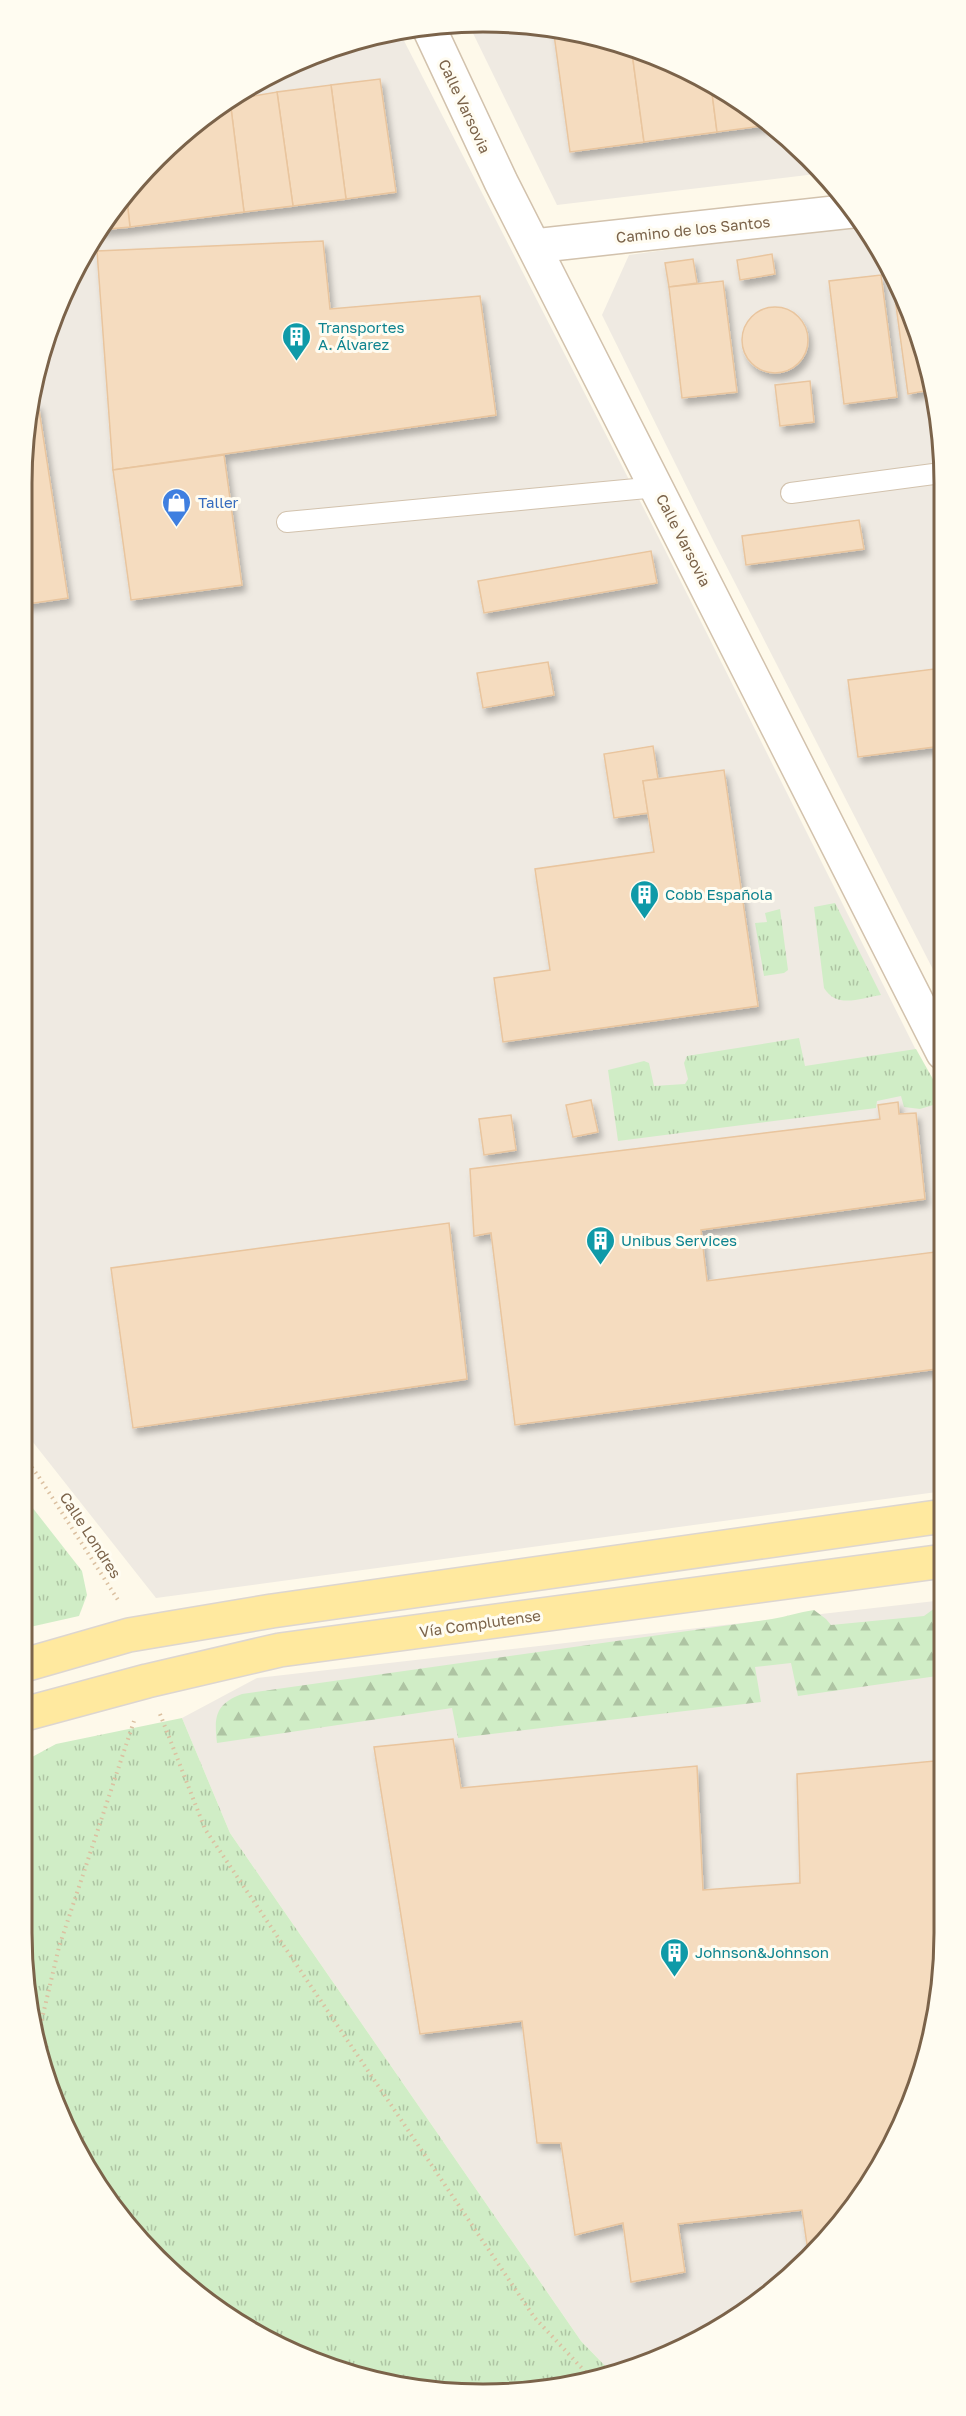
<svg xmlns="http://www.w3.org/2000/svg" width="966" height="2416" font-family="'Golos Text',sans-serif">
<style>
.industrial{fill:#efeae2}
.grass{fill:url(#grass-tufts)}
.forest{fill:url(#forest-firs)}
.building{fill:#f5dcbf;stroke:#e9c59e;stroke-width:1.5;filter:url(#shadow)}
.lines{fill:none;stroke-linecap:round;stroke-linejoin:round}
.lane-casing{stroke:#d2c2ad;stroke-width:22}
.street-casing{stroke:#d2c2ad;stroke-width:36}
.primary-casing{stroke:#ddd6d0;stroke-width:36}
.path{stroke:#dbc0a1;stroke-width:4;stroke-dasharray:1.5 4.5;stroke-linecap:butt}
.lane{stroke:#fff;stroke-width:20}
.street{stroke:#fff;stroke-width:33}
.primary{stroke:#ffe99f;stroke-width:33}
.labels{text-anchor:middle;dominant-baseline:central;stroke-width:6;stroke-linejoin:round;paint-order:stroke}
.street-label{font-size:15px;fill:#7b634a;stroke:#fffcf1}
.culture-label{font-size:15px;fill:#0d838f;stroke:#fffcf1;text-anchor:start}
.shop-label{font-size:15px;fill:#366cbe;stroke:#fffcf1;text-anchor:start}
.rim{fill:none;stroke:#7b634a;stroke-width:3}
</style>
<defs>
<pattern id="grass-tufts" width="24" height="20" patternUnits="userSpaceOnUse" patternTransform="scale(1.5)"><rect width="24" height="20" fill="#d0edc6"/><path d="M3 7l-1-3M5 7V3M7 7l1-3M15 17l-1-3M17 17v-4M19 17l1-3" fill="none" stroke="#aec4a3"/></pattern>
<pattern id="forest-firs" width="22" height="20" patternUnits="userSpaceOnUse" patternTransform="scale(1.5)"><rect width="22" height="20" fill="#d0edc6"/><path d="M5 1l3.5 6h-7zM16 11l3.5 6h-7z" fill="#aec4a3"/></pattern>
<filter id="shadow"><feDropShadow dx="3.5" dy="6" stdDeviation="3" flood-color="#0004"/></filter>
</defs>
<rect width="100%" height="100%" fill="#fef9ea"/>
<!-- industrial -->
<g class="industrial">
<polygon points="468,23 543,25 631,45 740,99 824,173 557,205"/>
<polygon points="399,31 662,544 943,1104 944,1491 156,1598 21,1427 21,483 45,335 83,252 135,179 201,117 278,69 363,37"/>
<polygon points="860,223 898,279 941,422 942,987 714,542 602,315 629,255"/>
<polygon points="944,1600 945,1933 921,2081 849,2215 788,2280 714,2333 611,2372 581,2341 230,1833 182,1718 257,1678"/>
</g>
<!-- grass -->
<g class="grass">
<path d="M835,903L881,995C860,998 837,1009 824,988L814,907Z"/>
<polygon points="780,909 788,970 784,973 764,976 755,923 767,922 765,913"/>
<polygon points="799,1038 805,1066 916,1049 943,1097 943,1102 920,1109 904,1107 901,1096 877,1101 876,1108 618,1141 608,1070 644,1061 649,1063 654,1086 685,1084 688,1079 684,1063 687,1056"/>
<polygon points="21,1493 82,1571 87,1595 79,1616 21,1629"/>
<polygon points="182,1718 230,1833 581,2341 611,2372 573,2386 422,2391 335,2371 252,2333 135,2237 83,2164 46,2082 21,1933 21,1763 56,1744"/>
</g>
<!-- forest -->
<path class="forest" d="M944,1598V1675L798,1696L791,1663L755,1667L761,1702L458,1738L452,1708L217,1743C214,1717 215,1704 242,1694L772,1619C786,1617 799,1612 814,1610L826,1619L831,1625L924,1616L939,1605Z"/>
<!-- building -->
<g class="building">
<polygon points="553,27 631,45 644,142 570,152"/>
<polygon points="631,45 711,85 717,132 644,142"/>
<polygon points="380,79 396,192 346,199 331,85"/>
<polygon points="331,85 346,199 293,206 277,92"/>
<polygon points="711,85 740,99 770,125 717,132"/>
<polygon points="277,92 293,206 244,212 230,100"/>
<polygon points="230,100 244,212 130,227 126,192 135,179 201,117"/>
<polygon points="126,192 130,227 98,230"/>
<polygon points="323,241 330,309 480,296 496,415 113,470 97,251"/>
<polygon points="772,254 775,274 740,280 737,260"/>
<polygon points="693,259 697,283 669,287 665,263"/>
<polygon points="881,275 897,397 844,404 829,281"/>
<polygon points="723,281 737,392 682,398 669,287"/>
<polygon points="901,290 931,390 908,394 894,291"/>
<circle cx="775" cy="340" r="33"/>
<polygon points="810,381 814,422 780,426 775,385"/>
<polygon points="34,403 38,403 68,598 21,605 21,483"/>
<polygon points="224,455 242,585 131,600 113,470"/>
<polygon points="859,520 864,549 746,565 742,536"/>
<polygon points="651,551 657,583 484,613 478,581"/>
<polygon points="548,662 554,695 483,708 477,673"/>
<polygon points="942,668 942,746 858,757 848,680"/>
<polygon points="653,746 658,779 643,781 648,813 614,818 604,754"/>
<polygon points="724,770 758,1006 503,1042 494,978 550,970 535,869 654,852 643,781"/>
<polygon points="591,1100 598,1132 573,1137 566,1105"/>
<polygon points="898,1102 899,1114 916,1113 925,1199 701,1230 707,1281 943,1251 944,1368 515,1425 491,1233 474,1236 470,1169 880,1119 878,1105"/>
<polygon points="511,1115 516,1150 484,1155 479,1119"/>
<polygon points="449,1223 467,1379 133,1428 111,1268"/>
<polygon points="453,1739 461,1788 697,1766 703,1890 800,1883 797,1774 945,1760 945,1933 921,2081 849,2215 809,2258 802,2210 678,2224 685,2272 631,2282 623,2223 575,2235 561,2143 537,2143 522,2021 420,2034 374,1747"/>
</g>
<g class="lines">
<defs>
<g id="lane">
<polyline points="791,493 941,473"/>
<polyline points="287,522 657,487"/>
</g>
<g id="street">
<polyline points="428,26 501,182 943,1053"/>
<polyline points="534,246 852,211"/>
</g>
<g id="primary">
<polyline points="21,1666 129,1635 272,1611 944,1516"/>
<polyline points="21,1715 147,1681 280,1650 944,1561"/>
</g>
</defs>
<!-- lane casing -->
<use href="#lane" class="lane-casing"/>
<!-- street casing -->
<use href="#street" class="street-casing"/>
<!-- primary casing -->
<use href="#primary" class="primary-casing"/>
<!-- path -->
<g class="path">
<polyline points="21,1453 39,1477 118,1600"/>
<polyline points="160,1714 205,1829 534,2317 592,2379"/>
<polyline points="47,2086 41,2023 59,1947 134,1721"/>
</g>
<!-- lane -->
<use href="#lane" class="lane"/>
<!-- street -->
<use href="#street" class="street"/>
<!-- primary -->
<use href="#primary" class="primary"/>
</g>
<!-- icons -->
<defs>
<symbol id="building-pin" viewBox="-11 -11 22 30"><path d="M0 17L-7.5 6A9.5 9.5 0 1 1 7.5 6Z" fill="#0f9aa8" stroke="#fffcf1"/><path d="M-4-6H4V6H1V3H-1V6H-4ZM-2.5-4.3h1.7v1.8h-1.7ZM.8-4.3h1.7v1.8H.8ZM-2.5-1h1.7V.8h-1.7ZM.8-1h1.7V.8H.8Z" fill="#fff"/></symbol>
<symbol id="shop-pin" viewBox="-11 -11 22 30"><path d="M0 17L-7.5 6A9.5 9.5 0 1 1 7.5 6Z" fill="#3f7fe0" stroke="#fffcf1"/><path d="M-5-2.5h2.3a2.7 3.5 0 0 1 5.4 0H5L5.5 6h-11ZM-1.5-2.5h3a1.5 2.3 0 0 0-3 0Z" fill="#fff"/></symbol>
</defs>
<g fill-rule="evenodd">
<use href="#building-pin" x="280" y="320" width="33" height="45"/>
<use href="#shop-pin" x="160" y="486" width="33" height="45"/>
<use href="#building-pin" x="628" y="878" width="33" height="45"/>
<use href="#building-pin" x="584" y="1224" width="33" height="45"/>
<use href="#building-pin" x="658" y="1936" width="33" height="45"/>
</g>
<g class="labels">
<!-- street labels -->
<g class="street-label">
<text transform="translate(465 106) rotate(65)">Calle Varsovia</text>
<text transform="translate(693 229) rotate(-6)">Camino de los Santos</text>
<text transform="translate(684 540) rotate(63)">Calle Varsovia</text>
<text transform="translate(91 1535) rotate(57)">Calle Londres</text>
<text transform="translate(480 1623) rotate(-8)">Vía Complutense</text>
</g>
<!-- culture labels -->
<g class="culture-label">
<text x="318" y="327">Transportes<tspan x="318" dy="17">A. Álvarez</tspan></text>
<text x="665" y="894">Cobb Española</text>
<text x="621" y="1240">Unibus Services</text>
<text x="695" y="1952">Johnson&amp;Johnson</text>
</g>
<!-- shop labels -->
<g class="shop-label">
<text x="198" y="502">Taller</text>
</g>
</g>
<!-- crop -->
<path d="M0 0H966V2416H0ZM483 32H483A451 451 0 0 1 934 483V1933A451 451 0 0 1 483 2384H483A451 451 0 0 1 32 1933V483A451 451 0 0 1 483 32Z" fill="#fffcf1" fill-rule="evenodd"/>
<path class="rim" d="M483 32H483A451 451 0 0 1 934 483V1933A451 451 0 0 1 483 2384H483A451 451 0 0 1 32 1933V483A451 451 0 0 1 483 32Z"/>
</svg>
